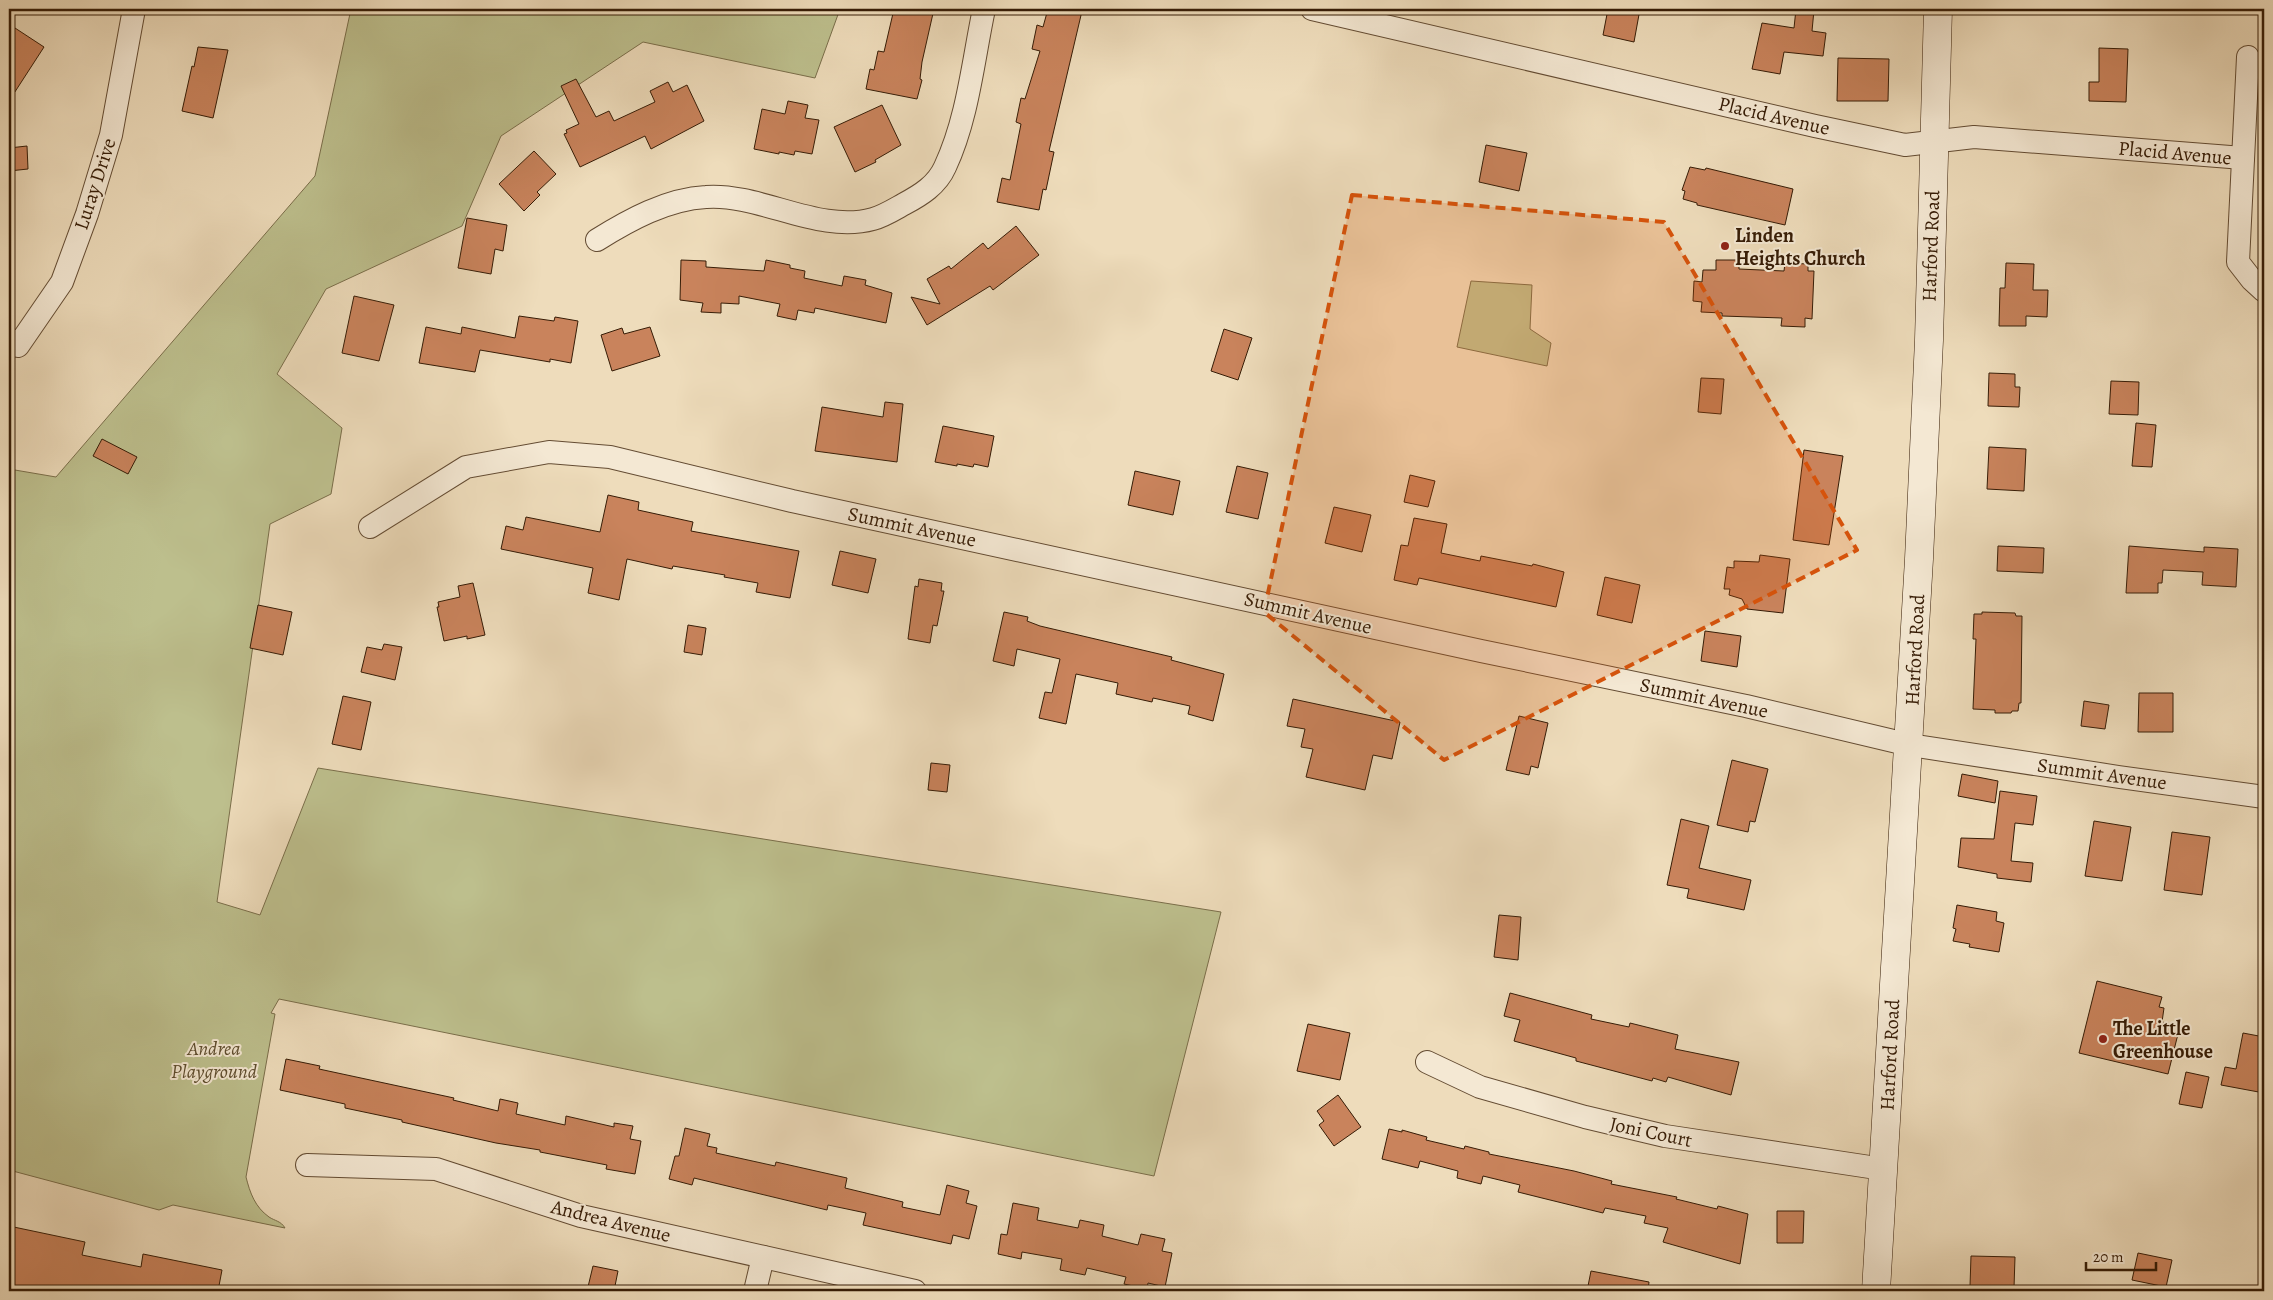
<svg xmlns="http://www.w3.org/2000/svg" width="2273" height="1300" font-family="Alegreya,serif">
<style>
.green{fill:#bdbf8d;stroke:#7a6e4a}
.building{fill:#c9835c;stroke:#361c06}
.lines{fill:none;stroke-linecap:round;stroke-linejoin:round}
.minor-casing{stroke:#644c33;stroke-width:24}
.secondary-casing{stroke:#361c06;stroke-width:29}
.minor{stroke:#f4e8d3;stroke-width:22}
.secondary{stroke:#f4e8d3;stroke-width:28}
.marked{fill:#d6530b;fill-opacity:0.2;stroke:#d6530b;stroke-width:4;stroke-dasharray:10 6;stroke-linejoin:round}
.poi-dot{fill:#8f2418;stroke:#f4e8d3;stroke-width:2}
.labels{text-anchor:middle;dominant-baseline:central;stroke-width:4;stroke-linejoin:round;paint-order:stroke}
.street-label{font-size:20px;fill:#361c06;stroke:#f4e8d3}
.poi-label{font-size:20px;font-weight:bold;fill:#361c06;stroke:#f4e8d3;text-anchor:start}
.park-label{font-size:20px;font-style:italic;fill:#5e4d2e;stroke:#f4e8d3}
</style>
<rect width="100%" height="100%" fill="#eedcbb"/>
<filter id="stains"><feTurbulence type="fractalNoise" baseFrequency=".004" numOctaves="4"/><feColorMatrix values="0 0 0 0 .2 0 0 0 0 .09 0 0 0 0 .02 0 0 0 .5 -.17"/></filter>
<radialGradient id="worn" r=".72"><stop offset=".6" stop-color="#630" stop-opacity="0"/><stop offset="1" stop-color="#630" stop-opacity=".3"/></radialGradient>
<!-- green -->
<g class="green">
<path d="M351,9H840L815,78L643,42L501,136L462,226L326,289L277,374L342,428L331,494L270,524L217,902L260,915L318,768L1221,912L1154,1176L279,999L271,1013L275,1014L246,1177C250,1193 255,1207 269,1217C275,1221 281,1221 285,1228L173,1205L159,1210L9,1170V469L56,477L315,176Z"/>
<polygon points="1471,281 1532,285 1530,329 1551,343 1547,366 1457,347"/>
</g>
<!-- building -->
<g class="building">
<polygon points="894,9 934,9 922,62 920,79 922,80 917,99 866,89 870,69 874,70 878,51 884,52"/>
<polygon points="1048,9 1082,11 1049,151 1054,152 1046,190 1043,189 1039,210 997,202 1002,178 1010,180 1021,124 1016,122 1021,98 1025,99 1040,51 1032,49 1037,25 1043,27"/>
<polygon points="1608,9 1640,9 1634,42 1603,35"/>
<polygon points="1796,9 1814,10 1812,31 1826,33 1823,56 1784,52 1780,74 1752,69 1762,23 1794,28"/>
<polygon points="15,28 44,47 9,101 9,38"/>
<polygon points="198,47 228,50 213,118 182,111 192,66 194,67"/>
<polygon points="2099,48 2128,49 2126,102 2089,101 2089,82 2099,82"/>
<polygon points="1838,58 1889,59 1888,101 1837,101"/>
<polygon points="576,79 596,117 609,111 614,121 655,102 650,91 668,82 673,92 687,85 704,121 651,149 645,136 580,167 564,134 567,133 566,130 579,124 561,86"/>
<polygon points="788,101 808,105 805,118 819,120 812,154 795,151 794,155 779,152 779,154 754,149 762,109 785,114"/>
<polygon points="882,105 901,145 875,160 876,162 855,172 834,127"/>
<polygon points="1486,145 1527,153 1519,191 1479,182"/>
<polygon points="27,146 28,169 9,171 9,148"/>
<polygon points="534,151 556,174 537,192 540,195 524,211 499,184"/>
<polygon points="1690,167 1705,170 1706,168 1793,189 1785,225 1697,205 1697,203 1683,199 1685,191 1682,190"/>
<polygon points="467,218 507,225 503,251 495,249 491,274 458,268"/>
<polygon points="1016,226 1039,255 993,290 990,286 927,325 911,297 940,304 927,279 949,266 951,269 983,243 988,249"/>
<polygon points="681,260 706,261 706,267 764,271 766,260 790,265 790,268 805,271 804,278 842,286 844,276 866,280 865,285 892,293 886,323 815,308 814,313 798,310 796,320 777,316 780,304 739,296 739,304 721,303 721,313 701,312 703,303 680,300"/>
<polygon points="1716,260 1739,260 1739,269 1784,271 1785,263 1808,264 1808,271 1814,271 1812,319 1805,318 1805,327 1781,326 1782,318 1722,316 1722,313 1701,312 1702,302 1693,301 1694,281 1702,282 1703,270 1716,270"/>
<polygon points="2006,263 2034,264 2033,290 2048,290 2047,317 2026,316 2026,326 1999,326 2000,288 2005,288"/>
<polygon points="354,296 394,305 379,361 342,353"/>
<polygon points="519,316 554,321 555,317 578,321 571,363 550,359 550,362 480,350 475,372 419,363 426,327 461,334 462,327 515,338"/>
<polygon points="650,327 660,356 612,371 601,335 622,328 624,334"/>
<polygon points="1224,329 1252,338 1238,380 1211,371"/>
<polygon points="1989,373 2015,374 2015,387 2020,387 2019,407 1988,406"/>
<polygon points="1701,378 1724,379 1721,414 1698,412"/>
<polygon points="2111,381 2139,382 2138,415 2109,414"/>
<polygon points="885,402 903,404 897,462 815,451 822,407 883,417"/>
<polygon points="2136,423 2156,425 2152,467 2132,466"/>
<polygon points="943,426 994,436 988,467 974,464 973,467 957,464 957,466 935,462"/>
<polygon points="102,439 137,457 128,474 93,456"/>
<polygon points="1989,447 2026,449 2024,491 1987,489"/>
<polygon points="1804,450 1843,456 1829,545 1793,540"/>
<polygon points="1237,466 1268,473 1258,519 1226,512"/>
<polygon points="1135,471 1180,481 1173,515 1128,505"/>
<polygon points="1410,475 1435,481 1428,507 1404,502"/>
<polygon points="608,495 639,502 638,510 693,522 691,531 799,551 790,598 756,592 758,583 724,577 725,575 673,566 672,569 627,559 619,600 588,593 593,568 501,549 506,526 523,530 526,517 600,532"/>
<polygon points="1334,507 1371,515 1362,552 1325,543"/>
<polygon points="1414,518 1447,524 1441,553 1480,561 1481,556 1532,566 1533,564 1564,572 1556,607 1419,578 1417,585 1394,580 1401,545 1408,546"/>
<polygon points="1998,546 2044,548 2043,573 1997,571"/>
<polygon points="2129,546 2204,552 2204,547 2238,549 2236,587 2202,585 2203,572 2163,570 2162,583 2158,583 2158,593 2126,593"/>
<polygon points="840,551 876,559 868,593 832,585"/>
<polygon points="1760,555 1790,559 1783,613 1747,609 1742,599 1729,595 1730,589 1724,589 1727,567 1734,568 1734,561 1759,562"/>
<polygon points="1605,577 1640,585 1632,623 1597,615"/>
<polygon points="919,579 942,583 941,591 944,591 937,626 933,625 930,643 908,639 915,586 918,587"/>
<polygon points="473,583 485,635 467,639 467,636 444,641 437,607 439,607 438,602 460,597 458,586"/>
<polygon points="258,605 292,612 283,655 250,648"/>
<polygon points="1004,612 1028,617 1027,621 1040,626 1172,657 1171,660 1224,674 1213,721 1188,714 1190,706 1153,698 1152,702 1116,694 1118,683 1076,674 1066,724 1039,718 1045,692 1052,693 1060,659 1017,649 1014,666 993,661"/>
<polygon points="1982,612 2015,613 2016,616 2022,616 2021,703 2019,703 2018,711 2012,711 2011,713 1995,713 1995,710 1973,709 1976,639 1973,639 1974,614 1982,614"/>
<polygon points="688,625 706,628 702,655 684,652"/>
<polygon points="1705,631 1741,636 1737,667 1701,661"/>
<polygon points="384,644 402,647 395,680 361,672 367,647 382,650"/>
<polygon points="2139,693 2173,693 2173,732 2138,732"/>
<polygon points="343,696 371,702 361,750 332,744"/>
<polygon points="1293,699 1400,722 1392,759 1373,755 1365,790 1306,777 1313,749 1301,747 1305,729 1287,726"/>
<polygon points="2084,701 2109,705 2105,729 2081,726"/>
<polygon points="1519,716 1548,723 1538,768 1531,766 1529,775 1506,770"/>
<polygon points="1732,760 1768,769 1755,822 1750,821 1748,832 1717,825"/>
<polygon points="931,763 950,765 947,792 928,790"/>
<polygon points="1962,774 1998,781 1995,803 1958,796"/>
<polygon points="2000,791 2037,796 2033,825 2015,823 2011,861 2033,863 2031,882 1997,878 1997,874 1958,867 1961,838 1994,839"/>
<polygon points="1681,819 1709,826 1699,868 1751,880 1744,910 1687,898 1689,889 1667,885"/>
<polygon points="2094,821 2131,827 2122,881 2085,876"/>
<polygon points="2172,832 2210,837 2202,895 2164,890"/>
<polygon points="1957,905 1997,912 1996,921 2004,923 1999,952 1969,947 1970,944 1953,941 1956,929 1953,928"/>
<polygon points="1499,915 1521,917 1518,960 1494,957"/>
<polygon points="2097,981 2162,997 2159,1007 2164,1008 2162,1022 2172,1024 2170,1033 2178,1034 2168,1074 2079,1053"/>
<polygon points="1510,993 1592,1015 1591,1019 1629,1027 1630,1023 1678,1035 1675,1049 1739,1062 1731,1095 1668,1077 1666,1082 1653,1078 1652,1081 1576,1061 1576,1058 1514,1041 1520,1020 1504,1016"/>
<polygon points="1308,1024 1350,1033 1340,1080 1297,1071"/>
<polygon points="2243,1033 2264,1037 2264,1093 2221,1085 2225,1067 2236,1069"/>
<polygon points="286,1059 320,1066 319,1069 454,1098 453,1100 498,1111 500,1099 518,1103 516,1114 565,1125 566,1116 614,1127 614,1123 633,1126 630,1139 641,1141 635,1174 606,1169 607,1165 540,1152 540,1150 496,1143 402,1122 402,1120 345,1108 345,1104 280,1090"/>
<polygon points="2186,1072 2209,1077 2202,1108 2179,1104"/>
<polygon points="1338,1095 1361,1127 1334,1146 1319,1125 1324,1121 1317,1111"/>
<polygon points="685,1128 710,1134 707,1146 717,1148 716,1153 775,1166 776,1162 847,1178 845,1188 903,1202 902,1207 940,1215 947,1185 969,1191 966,1203 977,1206 969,1239 953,1235 951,1244 863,1225 866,1213 828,1205 827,1210 694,1178 692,1185 669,1179 675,1156 679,1156"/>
<polygon points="1389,1129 1402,1132 1402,1130 1427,1137 1426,1140 1464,1149 1465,1146 1489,1152 1489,1154 1574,1171 1612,1181 1611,1184 1677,1197 1676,1199 1717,1209 1718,1206 1748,1214 1740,1264 1663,1242 1668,1228 1644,1223 1646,1216 1605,1208 1603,1213 1542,1198 1518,1192 1520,1185 1483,1176 1481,1184 1457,1178 1458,1171 1420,1161 1418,1168 1382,1159"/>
<polygon points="1013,1203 1039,1208 1037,1220 1078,1228 1080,1220 1104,1225 1102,1236 1138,1245 1141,1234 1165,1239 1162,1251 1172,1253 1165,1287 1148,1283 1147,1289 1124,1284 1126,1277 1087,1268 1085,1275 1060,1270 1062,1259 1022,1252 1021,1259 998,1254 1001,1234 1007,1235"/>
<polygon points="1777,1211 1804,1211 1803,1243 1777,1243"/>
<polygon points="9,1226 85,1242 82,1255 141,1267 143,1254 222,1270 218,1291 9,1291"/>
<polygon points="2138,1253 2172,1260 2166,1287 2132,1280"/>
<polygon points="1971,1256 2015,1257 2014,1288 1970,1286"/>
<polygon points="593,1266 618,1271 614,1291 587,1291"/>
<polygon points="1591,1271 1649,1282 1648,1291 1587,1291"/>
</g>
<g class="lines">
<defs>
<g id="minor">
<polyline points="1312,9 1815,126 1905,145 1974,137 2243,158"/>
<polyline points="2248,57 2238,262 2252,280 2264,291"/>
<path d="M597,240C629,220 667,199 706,197C760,193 819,234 873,219C884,216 895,209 904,204C921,195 937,185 945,167C968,118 973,61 984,9"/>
<polyline points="9,339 18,346 62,282 87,214 111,135 134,9"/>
<polyline points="370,527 466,467 549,452 610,457 792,501 1481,651 1746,706 1910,745 2119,777 2264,797"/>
<polyline points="1427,1062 1480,1087 1585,1117 1665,1136 1883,1169"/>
<polyline points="307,1165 436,1169 581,1216 915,1291"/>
<polyline points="755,1291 763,1257"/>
</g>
<polyline id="secondary" points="1876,1291 1919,559 1929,340 1938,9"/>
</defs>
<!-- minor casing -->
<use href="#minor" class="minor-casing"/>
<!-- secondary casing -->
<use href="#secondary" class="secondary-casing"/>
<!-- minor -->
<use href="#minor" class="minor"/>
<!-- secondary -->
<use href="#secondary" class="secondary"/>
</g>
<!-- marked area -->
<path class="marked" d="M1352,195L1664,222L1857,550L1444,760L1264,612Z"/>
<!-- markers -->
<g class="poi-dot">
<circle cx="1725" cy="246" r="5"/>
<circle cx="2103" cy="1039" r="5"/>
</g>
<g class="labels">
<!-- street labels -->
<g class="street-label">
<text transform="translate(1774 116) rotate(13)">Placid Avenue</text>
<text transform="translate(2175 153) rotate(5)">Placid Avenue</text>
<text transform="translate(95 184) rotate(-72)">Luray Drive</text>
<text transform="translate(1931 246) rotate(-88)">Harford Road</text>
<text transform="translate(912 527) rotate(12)">Summit Avenue</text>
<text transform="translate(1308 613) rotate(13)">Summit Avenue</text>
<text transform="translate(1915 650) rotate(-87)">Harford Road</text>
<text transform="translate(1704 698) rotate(12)">Summit Avenue</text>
<text transform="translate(2102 774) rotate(8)">Summit Avenue</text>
<text transform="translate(1890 1055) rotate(-87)">Harford Road</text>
<text transform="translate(1651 1132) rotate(12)">Joni Court</text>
<text transform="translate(611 1221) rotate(14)">Andrea Avenue</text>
</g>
<!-- poi labels -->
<g class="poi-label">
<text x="1735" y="235">Linden<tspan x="1735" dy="23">Heights Church</tspan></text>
<text x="2113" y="1028">The Little<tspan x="2113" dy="23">Greenhouse</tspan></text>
</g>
<!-- park labels -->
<g class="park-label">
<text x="214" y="1048">Andrea<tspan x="214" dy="23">Playground</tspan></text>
</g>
</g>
<!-- margin -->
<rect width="2273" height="1300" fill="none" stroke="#eedcbb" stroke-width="30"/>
<rect x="10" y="10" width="2253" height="1280" fill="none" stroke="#361c06" stroke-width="2.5"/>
<rect x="15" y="15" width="2243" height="1270" fill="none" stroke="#361c06"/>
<!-- scale -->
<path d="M2086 1262v8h70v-8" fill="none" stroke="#361c06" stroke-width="2.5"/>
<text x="2093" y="1262" font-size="15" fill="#361c06" stroke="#f4e8d3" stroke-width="4" paint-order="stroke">20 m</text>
<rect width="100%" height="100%" filter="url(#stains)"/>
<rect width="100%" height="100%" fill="url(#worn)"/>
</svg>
